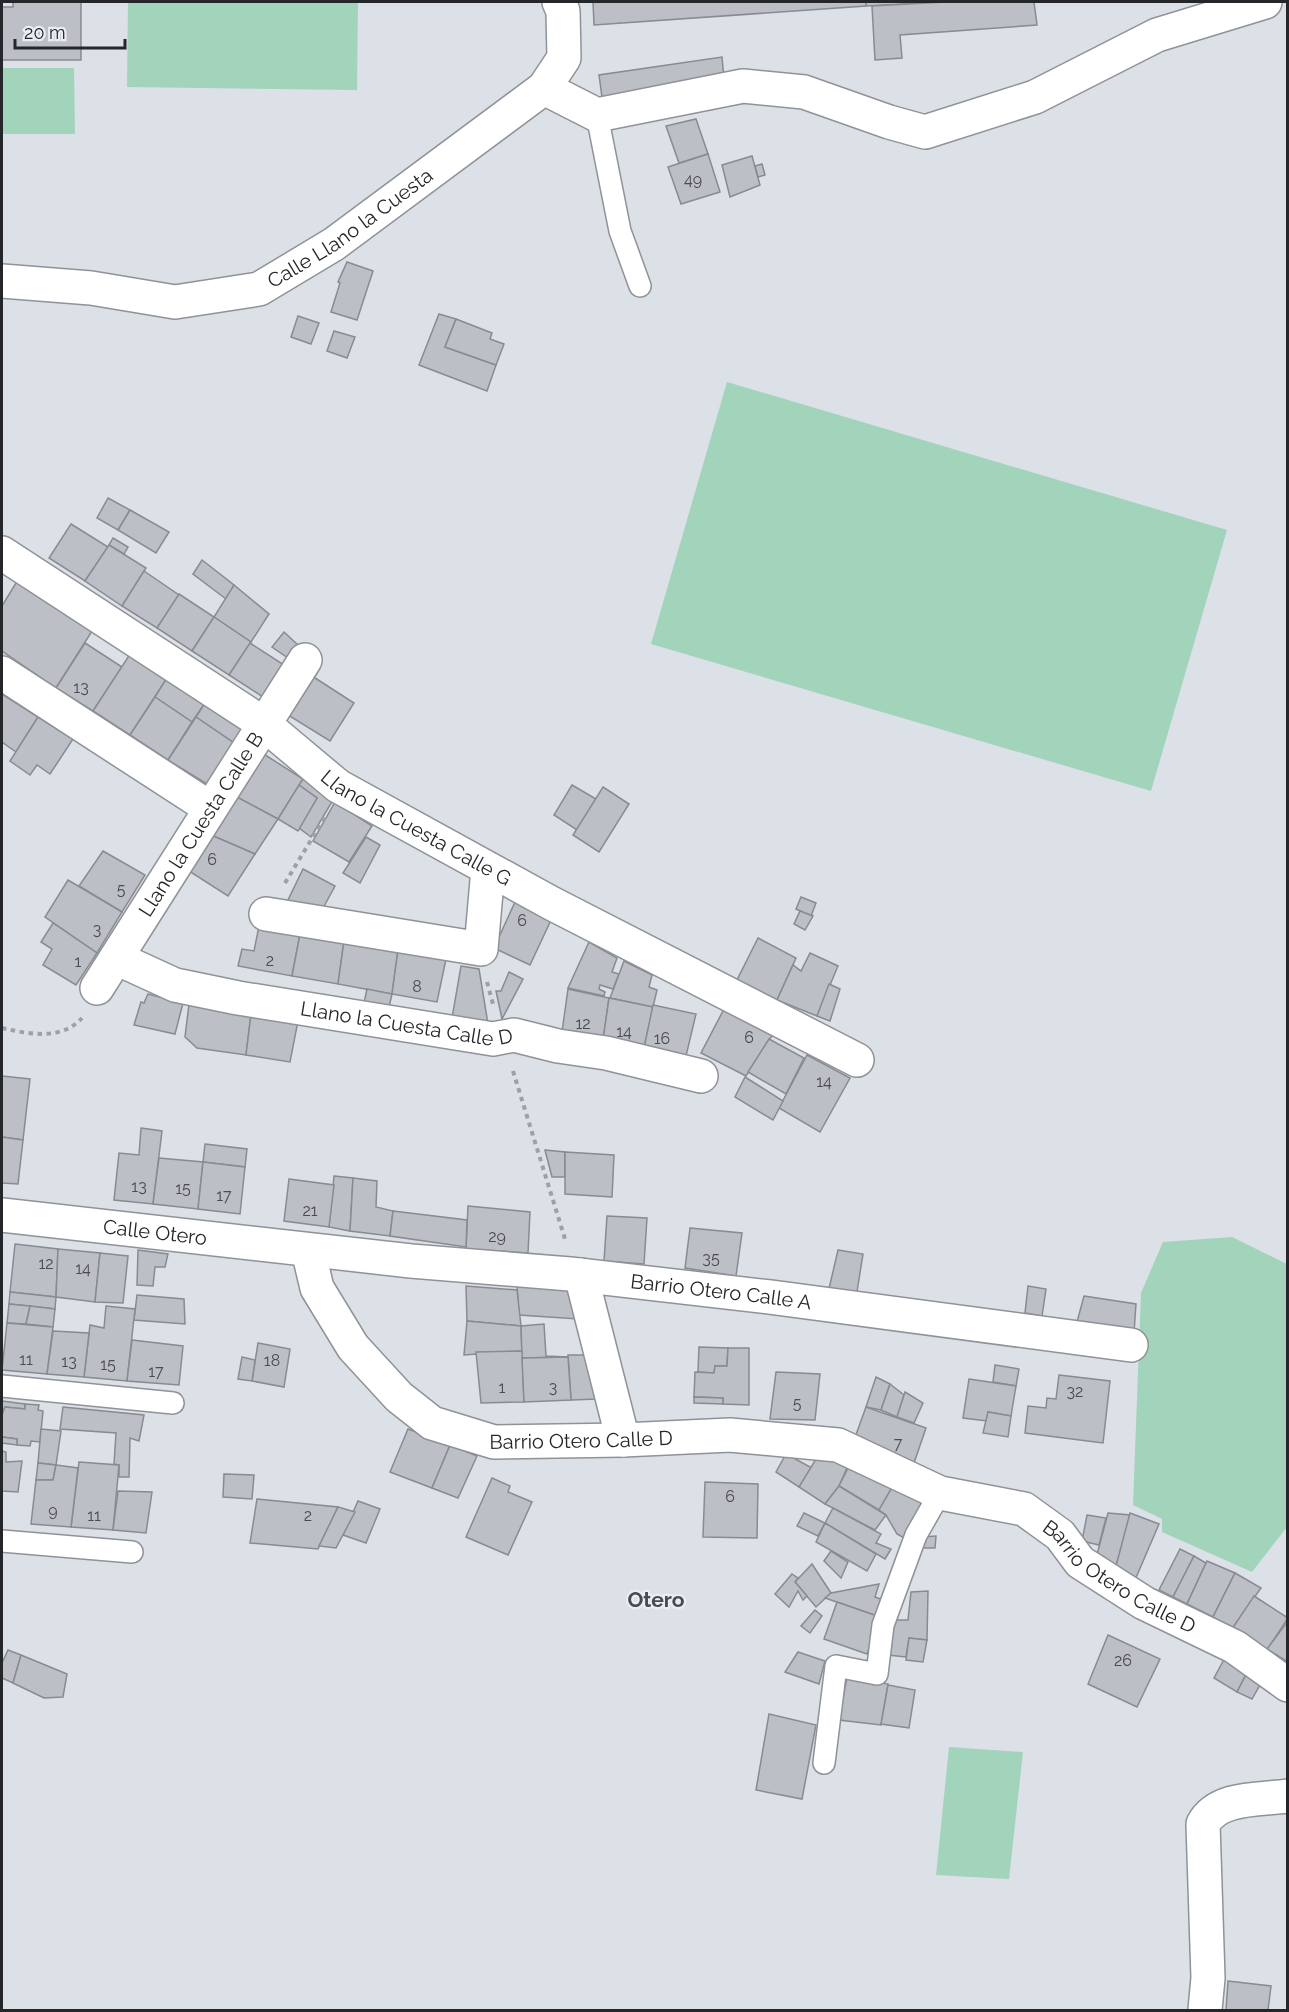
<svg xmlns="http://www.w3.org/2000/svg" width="1289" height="2012" font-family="Raleway,sans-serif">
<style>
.green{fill:#a1d4bb}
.building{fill:#bcbfc6;stroke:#888b91;stroke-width:1.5}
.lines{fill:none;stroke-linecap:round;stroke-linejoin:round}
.service-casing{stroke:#8f9298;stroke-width:24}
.minor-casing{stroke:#8f9298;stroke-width:36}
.path{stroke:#9da0a5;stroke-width:4;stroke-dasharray:4.5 4.5;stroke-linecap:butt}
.service{stroke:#fff;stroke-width:21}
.minor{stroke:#fff;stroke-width:33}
.labels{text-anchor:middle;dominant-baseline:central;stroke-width:4.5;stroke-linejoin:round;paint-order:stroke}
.number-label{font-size:16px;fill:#4b4c50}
.street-label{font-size:20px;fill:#252629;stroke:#e9edf4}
.neighbourhood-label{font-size:21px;font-weight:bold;fill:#484b51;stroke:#e9edf4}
</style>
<rect width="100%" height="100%" fill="#dce0e7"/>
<!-- green -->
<g class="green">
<polygon points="128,2 358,2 357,90 127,87"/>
<polygon points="2,68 74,68 75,134 2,134"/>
<polygon points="727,382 1227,530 1151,791 651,644"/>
<polygon points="1232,1237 1287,1264 1287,1527 1252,1572 1162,1532 1162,1519 1133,1505 1141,1293 1163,1242"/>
<polygon points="949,1747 1023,1752 1009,1879 936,1875"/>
</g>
<!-- building -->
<g class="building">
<polygon points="13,2 81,2 81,60 2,60 2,7 13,7"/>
<polygon points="593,2 866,2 866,6 594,25"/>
<polygon points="866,2 945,2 866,6"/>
<polygon points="945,2 1034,2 1037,25 900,35 902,58 875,60 872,6"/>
<polygon points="722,57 724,79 602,97 599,75"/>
<polygon points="696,119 708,154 679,163 666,126"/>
<polygon points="708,154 720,192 681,204 668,167"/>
<polygon points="752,156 760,185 730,197 722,165"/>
<polygon points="762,164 765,175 758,177 755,166"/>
<polygon points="347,262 373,271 357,320 331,312 340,283 338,282"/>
<polygon points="439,314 456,319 445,347 496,365 487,391 419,365"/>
<polygon points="298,316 319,323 311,344 291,337"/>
<polygon points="456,319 492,333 490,339 504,344 496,365 445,347"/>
<polygon points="334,331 355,337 347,358 327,351"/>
<polygon points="108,498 130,510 118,530 97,518"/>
<polygon points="130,510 169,532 156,553 118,530"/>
<polygon points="71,524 108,547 85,581 49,558"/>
<polygon points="113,538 128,547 124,554 109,545"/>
<polygon points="109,545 146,568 122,606 85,581"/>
<polygon points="202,560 234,585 226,599 193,574"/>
<polygon points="144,571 179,595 157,628 122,606"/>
<polygon points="19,578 94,628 56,688 2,651 2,606"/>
<polygon points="234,585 269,614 251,642 214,617"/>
<polygon points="179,594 214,617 192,651 157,628"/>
<polygon points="214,617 251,642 229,675 192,651"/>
<polygon points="284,632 297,644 288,658 272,647"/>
<polygon points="85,643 122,667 93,711 56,688"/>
<polygon points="250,643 284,665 263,697 229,675"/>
<polygon points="132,651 169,675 130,735 93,711"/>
<polygon points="168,676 207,700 192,722 155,697"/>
<polygon points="312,676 354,703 330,741 288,715"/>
<polygon points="2,694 38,717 16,752 2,742"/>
<polygon points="155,697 192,722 168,760 130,735"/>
<polygon points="207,700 246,724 234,743 196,717"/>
<polygon points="38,717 73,739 50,774 37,765 30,775 10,761"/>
<polygon points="196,717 234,743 207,784 168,760"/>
<polygon points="262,753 303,779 278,819 235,796"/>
<polygon points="303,779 333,800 311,837 299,828 317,798 299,785"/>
<polygon points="299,785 317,798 298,831 278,819"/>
<polygon points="572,785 596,799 577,830 554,815"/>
<polygon points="603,787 629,804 599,852 573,835"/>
<polygon points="235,796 278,819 255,854 211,835"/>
<polygon points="335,802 372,826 349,862 313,841"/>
<polygon points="211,835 255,854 228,896 189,871"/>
<polygon points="366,837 380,845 360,883 343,873"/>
<polygon points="103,851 145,875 122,912 79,886"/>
<polygon points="303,869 335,886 322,910 287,902"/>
<polygon points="68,880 122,912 97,953 45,917"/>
<polygon points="801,897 816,903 811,916 796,909"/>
<polygon points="515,902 551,920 530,965 494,948"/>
<polygon points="800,911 813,916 805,930 794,924"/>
<polygon points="53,923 97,953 76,985 43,965 52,949 41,942"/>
<polygon points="259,926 300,934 292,976 238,966 242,949 254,951"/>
<polygon points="300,934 344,941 338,984 292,976"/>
<polygon points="758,938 796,958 777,1000 737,980"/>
<polygon points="344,941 398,950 392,994 338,984"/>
<polygon points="589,942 617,958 612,972 619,974 613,989 600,985 599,989 605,992 604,996 568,988"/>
<polygon points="398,950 446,959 437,1002 392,994"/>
<polygon points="810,953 838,966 817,1016 777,1000 793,965 801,971"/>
<polygon points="624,961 652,975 649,987 657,990 653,1007 610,998"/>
<polygon points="461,966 479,969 489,1030 451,1024"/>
<polygon points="509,972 523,979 502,1019 496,991 501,991"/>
<polygon points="829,984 840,989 830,1021 817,1016"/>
<polygon points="367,989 392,994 388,1012 363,1008"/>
<polygon points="568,989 609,998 603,1040 562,1032"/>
<polygon points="148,994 183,1003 175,1034 134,1025 141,1002 144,1003"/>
<polygon points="609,998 653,1007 644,1048 603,1040"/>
<polygon points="189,1004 251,1014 246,1055 197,1048 185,1037"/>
<polygon points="653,1005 696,1014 686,1056 644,1048"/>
<polygon points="724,1009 773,1034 746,1076 701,1053"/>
<polygon points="251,1014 298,1021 290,1062 246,1055"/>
<polygon points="769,1039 804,1058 786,1094 748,1072"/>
<polygon points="807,1055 850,1078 820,1132 779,1108"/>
<polygon points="2,1076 30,1079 23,1140 2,1137"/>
<polygon points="745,1077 783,1101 773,1120 735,1097"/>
<polygon points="141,1128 162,1131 153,1204 114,1200 119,1153 139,1155"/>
<polygon points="2,1137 23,1140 18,1184 2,1183"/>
<polygon points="205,1144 247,1149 245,1167 203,1162"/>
<polygon points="545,1150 565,1152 565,1177 552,1177"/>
<polygon points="565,1152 614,1155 612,1197 565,1194"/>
<polygon points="159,1158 203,1162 198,1209 153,1204"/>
<polygon points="203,1162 245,1167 240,1214 198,1209"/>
<polygon points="334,1176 353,1178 350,1231 329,1227"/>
<polygon points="353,1178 377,1181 376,1207 393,1211 390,1236 350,1231"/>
<polygon points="289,1179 334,1185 329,1227 284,1221"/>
<polygon points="468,1206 530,1212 528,1253 466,1249"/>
<polygon points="393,1211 467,1220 466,1247 390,1236"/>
<polygon points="607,1216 647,1218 644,1264 604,1261"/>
<polygon points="690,1228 742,1233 736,1276 685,1268"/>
<polygon points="15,1244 58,1249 56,1297 10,1292"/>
<polygon points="58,1249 100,1253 95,1302 56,1297"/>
<polygon points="138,1250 168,1254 165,1267 155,1267 153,1286 137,1285"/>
<polygon points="838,1250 863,1254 856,1298 828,1293"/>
<polygon points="100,1253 128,1256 123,1303 95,1302"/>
<polygon points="517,1284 569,1288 578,1319 519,1315"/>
<polygon points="466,1286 517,1290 521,1326 467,1321"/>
<polygon points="1028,1286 1046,1289 1042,1316 1025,1313"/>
<polygon points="10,1292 56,1297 55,1309 9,1304"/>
<polygon points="137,1295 184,1299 185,1324 134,1320"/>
<polygon points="1084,1296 1136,1304 1134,1332 1077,1322"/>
<polygon points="9,1304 30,1306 26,1324 7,1323"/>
<polygon points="30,1306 55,1309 53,1327 26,1324"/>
<polygon points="106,1306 135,1309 127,1381 84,1377 90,1325 104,1328"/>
<polygon points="467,1321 521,1326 522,1351 464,1355"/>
<polygon points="7,1323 53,1327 47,1374 2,1370"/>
<polygon points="544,1324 546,1356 568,1357 522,1358 521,1326"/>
<polygon points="53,1331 89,1333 84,1377 47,1374"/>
<polygon points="132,1340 183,1346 179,1385 127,1381"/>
<polygon points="258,1343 290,1349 284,1387 252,1381"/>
<polygon points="699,1347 728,1348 727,1366 715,1366 714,1373 698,1372"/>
<polygon points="728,1348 749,1348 749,1405 723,1404 723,1398 694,1397 695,1372 714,1373 715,1366 727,1366"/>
<polygon points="522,1351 524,1402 481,1403 476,1352"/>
<polygon points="568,1355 586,1355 597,1399 571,1400"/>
<polygon points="242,1357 255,1360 252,1381 238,1379"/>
<polygon points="568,1357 571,1400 524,1402 522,1358"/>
<polygon points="995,1365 1019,1369 1016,1386 993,1382"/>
<polygon points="776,1372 820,1374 815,1420 770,1419"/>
<polygon points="1059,1375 1110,1381 1103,1443 1025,1433 1028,1406 1046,1408 1047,1398 1056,1399"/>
<polygon points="876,1377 890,1384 881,1410 866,1407"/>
<polygon points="969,1379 1016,1386 1011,1416 988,1412 987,1421 963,1418"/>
<polygon points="890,1384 904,1395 897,1417 881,1410"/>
<polygon points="905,1392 923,1403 914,1423 897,1417"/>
<polygon points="694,1397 723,1398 723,1404 694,1403"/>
<polygon points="2,1401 25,1404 25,1409 5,1407 2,1415"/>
<polygon points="25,1404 39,1405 38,1410 43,1411 40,1442 31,1441 30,1446 17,1445 17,1439 2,1437 2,1415 5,1407 25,1409"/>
<polygon points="63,1407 144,1415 139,1441 130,1438 129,1477 119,1477 119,1465 114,1464 116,1433 60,1429"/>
<polygon points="866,1407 926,1428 914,1463 853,1443"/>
<polygon points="988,1412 1011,1416 1008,1437 983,1433"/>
<polygon points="41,1429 61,1431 56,1465 38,1463"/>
<polygon points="408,1429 450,1445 432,1488 390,1472"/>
<polygon points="2,1437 17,1439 17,1445 2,1443"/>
<polygon points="450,1445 477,1456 458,1498 432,1488"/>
<polygon points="2,1451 6,1452 6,1462 22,1461 18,1492 2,1491"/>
<polygon points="786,1454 812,1468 799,1487 776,1472"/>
<polygon points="819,1454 847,1468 839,1486 825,1504 799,1487"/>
<polygon points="852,1460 894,1484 879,1510 839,1486"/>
<polygon points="79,1462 119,1465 113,1530 71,1527"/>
<polygon points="38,1463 56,1465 53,1480 36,1480"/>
<polygon points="56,1465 78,1468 71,1527 31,1524 36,1480 53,1480"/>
<polygon points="224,1474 254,1475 252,1499 223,1497"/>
<polygon points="492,1478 510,1486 508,1492 532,1502 508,1555 466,1537"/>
<polygon points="705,1482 758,1484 757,1538 703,1537"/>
<polygon points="894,1484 927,1504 906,1539 897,1534 886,1515 879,1510"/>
<polygon points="839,1486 886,1515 875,1530 825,1504"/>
<polygon points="118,1491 152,1492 146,1533 113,1530"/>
<polygon points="257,1499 338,1507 318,1549 250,1543"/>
<polygon points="358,1501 380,1509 366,1543 343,1535"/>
<polygon points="338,1507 355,1512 336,1548 319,1546"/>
<polygon points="833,1508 881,1534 876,1543 891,1549 885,1559 825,1523"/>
<polygon points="804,1513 825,1523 818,1536 797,1526"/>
<polygon points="1108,1513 1130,1515 1115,1570 1095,1562"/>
<polygon points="1130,1513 1159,1524 1135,1580 1115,1570"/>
<polygon points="1087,1515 1106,1518 1099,1545 1082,1541"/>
<polygon points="825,1523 876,1554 867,1571 816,1542"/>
<polygon points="936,1536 935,1548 923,1548 924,1537"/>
<polygon points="1180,1549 1194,1556 1173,1597 1159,1590"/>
<polygon points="831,1551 848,1562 841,1578 824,1561"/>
<polygon points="1194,1556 1206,1563 1187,1604 1173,1597"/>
<polygon points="1207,1561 1235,1573 1213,1617 1187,1604"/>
<polygon points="812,1564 831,1593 816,1607 795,1582"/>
<polygon points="1235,1573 1261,1588 1232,1629 1213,1617"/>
<polygon points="792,1574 798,1578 795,1582 807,1596 803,1600 798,1591 789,1607 775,1594"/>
<polygon points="879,1584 875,1597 886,1601 880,1617 825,1598 831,1593"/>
<polygon points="928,1591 927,1640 909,1638 906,1657 888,1655 892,1620 908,1620 911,1592"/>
<polygon points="1254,1596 1288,1618 1265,1653 1232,1629"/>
<polygon points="837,1602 880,1617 867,1654 824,1639"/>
<polygon points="815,1610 822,1616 810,1633 801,1626"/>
<polygon points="1288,1621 1288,1662 1267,1649"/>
<polygon points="1108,1635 1160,1659 1137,1707 1088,1684"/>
<polygon points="909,1638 927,1640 923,1662 906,1660"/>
<polygon points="8,1650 21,1655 13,1683 2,1678 2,1663"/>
<polygon points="798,1652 825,1661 819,1684 785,1672"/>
<polygon points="1227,1654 1249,1669 1237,1692 1214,1678"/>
<polygon points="21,1655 67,1674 63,1697 44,1698 13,1683"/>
<polygon points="1249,1669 1265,1676 1252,1699 1237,1692"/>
<polygon points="847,1677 888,1684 881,1725 839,1720"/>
<polygon points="888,1685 915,1690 909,1728 881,1724"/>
<polygon points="769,1714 816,1725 802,1799 756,1790"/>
<polygon points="1228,1981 1271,1986 1268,2010 1226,2010"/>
</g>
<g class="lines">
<defs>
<g id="service">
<polyline points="597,115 620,231 640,286"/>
<polyline points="2,1386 173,1403"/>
<polyline points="2,1541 132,1552"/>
<polyline points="824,1763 836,1666 877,1674 883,1625 916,1535 940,1493"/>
</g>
<g id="minor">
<polyline points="544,88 597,115 743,86 804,92 889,122 925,132 1035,97 1157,35 1265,2"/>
<path id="s1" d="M2,281L91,288L175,302L259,289L334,244L544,88L564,58L563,11L559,2"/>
<path id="s2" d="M2,553L264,724L338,786L551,903L857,1060"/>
<polyline points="2,673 210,808"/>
<polyline points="266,914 481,949 488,869"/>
<path id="s3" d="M116,958L175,985L238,998L493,1039L514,1035L558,1046L606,1053L701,1076"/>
<path id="s4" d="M97,988L305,660"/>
<path id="s5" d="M2,1215L411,1261L570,1274L770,1297L1131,1345"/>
<path id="s6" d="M308,1250L317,1288L353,1347L399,1397L432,1423L494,1442L623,1440L730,1435L838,1445L940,1493L1024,1509L1060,1535L1080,1562L1144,1603L1235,1647L1288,1685"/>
<polyline points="581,1275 623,1440"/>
<path d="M1205,2010L1208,1978L1203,1824C1218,1796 1260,1800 1288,1796"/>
</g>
</defs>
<!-- service casing -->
<use href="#service" class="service-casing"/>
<!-- minor casing -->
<use href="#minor" class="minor-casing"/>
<!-- path -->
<g class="path">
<polyline points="285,883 325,817"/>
<polyline points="487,982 493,1004"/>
<path d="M2,1028C29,1034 61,1041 82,1018"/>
<polyline points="513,1071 565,1239"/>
</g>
<!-- service -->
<use href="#service" class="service"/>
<!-- minor -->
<use href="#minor" class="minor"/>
</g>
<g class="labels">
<!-- number labels -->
<g class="number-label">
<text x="693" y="179">49</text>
<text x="81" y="687">13</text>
<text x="212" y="859">6</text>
<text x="121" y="889">5</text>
<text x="522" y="920">6</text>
<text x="97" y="929">3</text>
<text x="270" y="960">2</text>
<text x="78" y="961">1</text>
<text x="417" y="986">8</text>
<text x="583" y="1023">12</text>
<text x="624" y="1031">14</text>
<text x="749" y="1037">6</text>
<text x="662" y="1038">16</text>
<text x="824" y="1081">14</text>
<text x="139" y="1186">13</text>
<text x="183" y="1188">15</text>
<text x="224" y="1195">17</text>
<text x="310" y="1210">21</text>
<text x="497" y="1236">29</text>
<text x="711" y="1258">35</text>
<text x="46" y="1263">12</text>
<text x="83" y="1268">14</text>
<text x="26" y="1359">11</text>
<text x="272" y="1360">18</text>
<text x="69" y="1361">13</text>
<text x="108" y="1364">15</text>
<text x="156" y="1371">17</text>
<text x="502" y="1387">1</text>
<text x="553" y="1387">3</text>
<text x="1075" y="1391">32</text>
<text x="797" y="1403">5</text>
<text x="898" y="1443">7</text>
<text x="730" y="1496">6</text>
<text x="53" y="1510">9</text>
<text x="94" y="1515">11</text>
<text x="308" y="1515">2</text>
<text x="1123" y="1660">26</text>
</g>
<!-- street labels -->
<g class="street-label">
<text stroke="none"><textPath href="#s1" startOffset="369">Calle Llano la Cuesta</textPath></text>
<text stroke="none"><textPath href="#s4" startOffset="194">Llano la Cuesta Calle B</textPath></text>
<text stroke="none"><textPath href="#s2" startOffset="498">Llano la Cuesta Calle G</textPath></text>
<text stroke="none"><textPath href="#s3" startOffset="300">Llano la Cuesta Calle D</textPath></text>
<text stroke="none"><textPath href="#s5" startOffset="154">Calle Otero</textPath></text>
<text stroke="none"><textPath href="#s5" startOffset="723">Barrio Otero Calle A</textPath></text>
<text stroke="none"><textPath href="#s6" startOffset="370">Barrio Otero Calle D</textPath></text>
<text stroke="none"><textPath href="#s6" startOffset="944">Barrio Otero Calle D</textPath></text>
</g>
<!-- neighbourhood labels -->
<g class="neighbourhood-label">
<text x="656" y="1599">Otero</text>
</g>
</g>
<!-- border -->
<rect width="1289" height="2012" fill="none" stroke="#252629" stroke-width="6"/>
<!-- scale -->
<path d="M15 39v9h110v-9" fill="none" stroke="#252629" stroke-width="3"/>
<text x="24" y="39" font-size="18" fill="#252629" stroke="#e9edf4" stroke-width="4.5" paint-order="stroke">20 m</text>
</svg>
